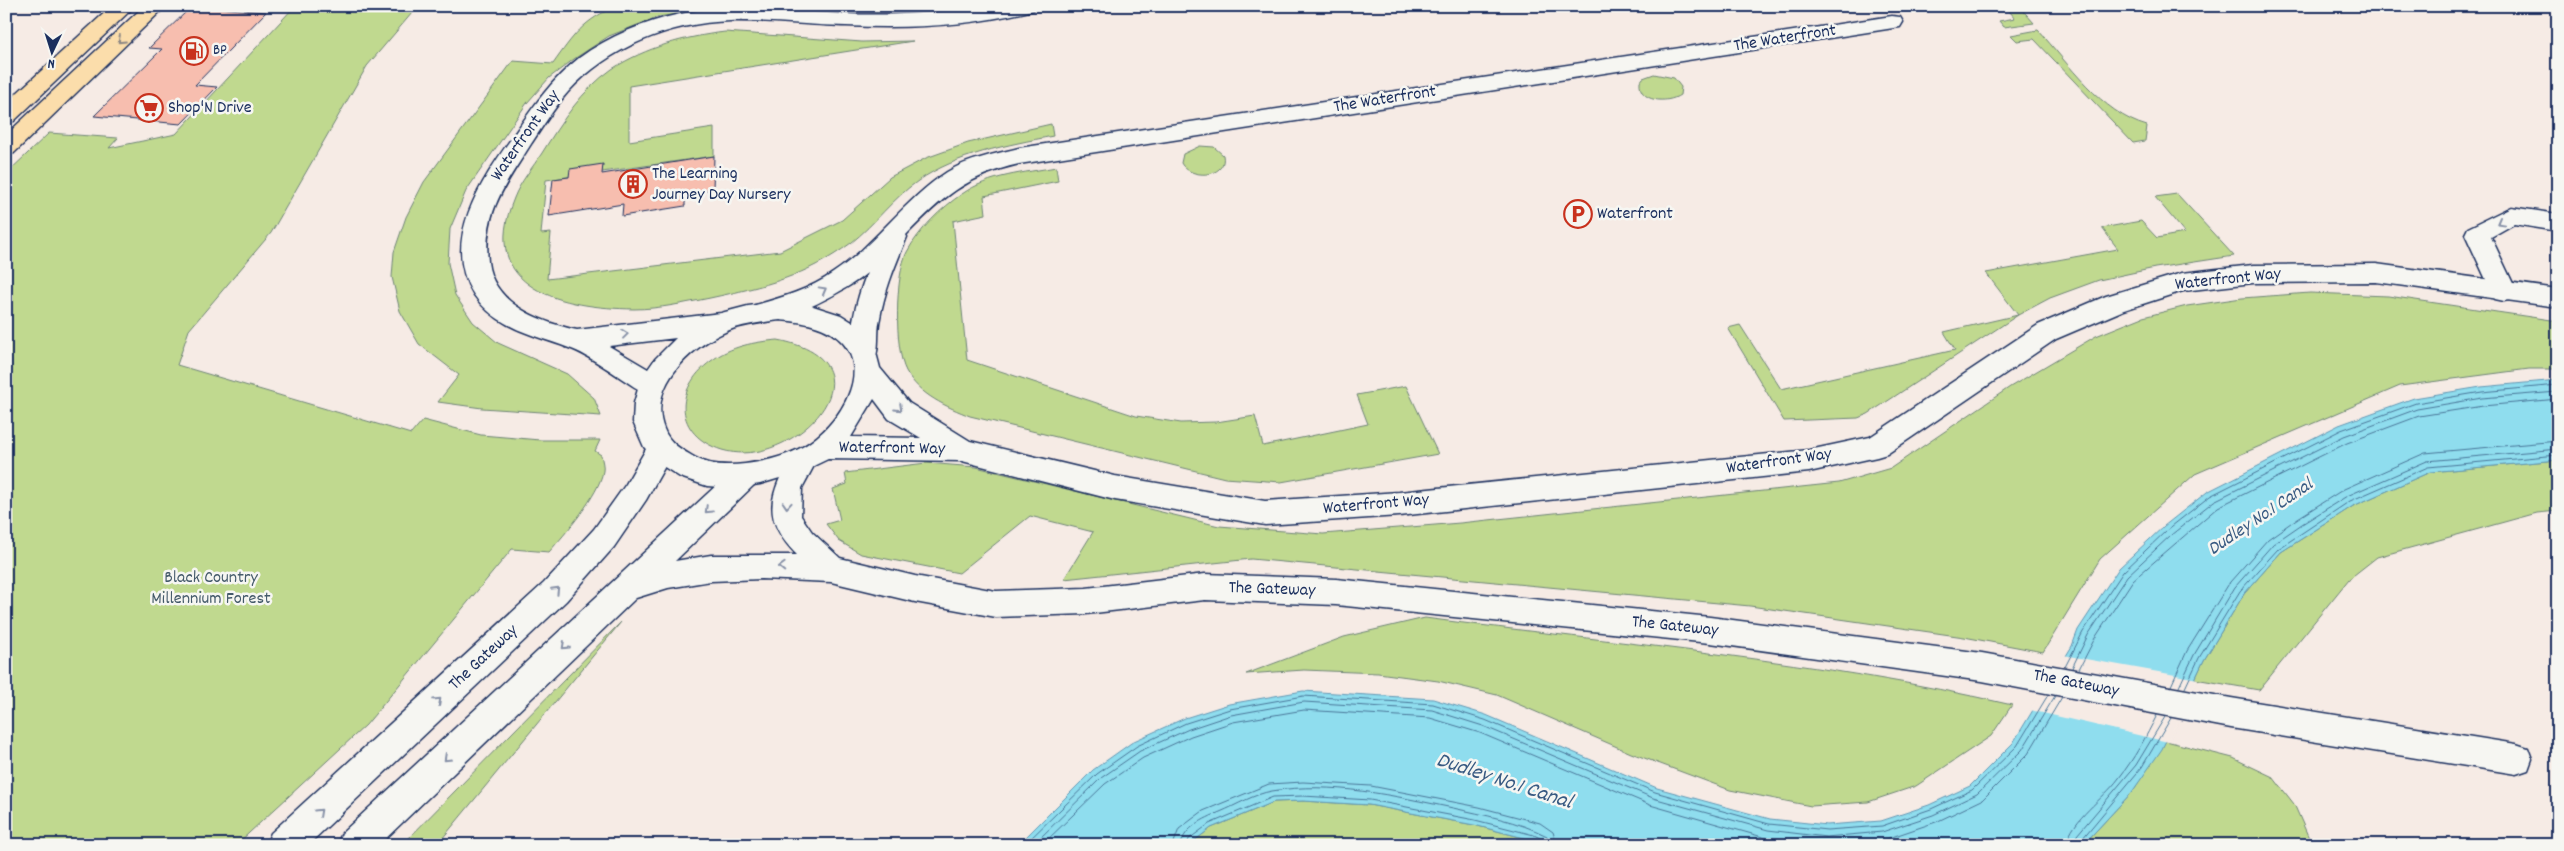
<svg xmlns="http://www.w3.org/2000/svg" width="2564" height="851" font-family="Dekko,sans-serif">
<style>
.green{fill:#c0d98f;stroke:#6e8476}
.water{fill:#8fddee;stroke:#6197b4}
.pier{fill:#f6ebe5}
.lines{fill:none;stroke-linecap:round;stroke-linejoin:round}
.shore{stroke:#497598;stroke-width:1}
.building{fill:#f7beaf;stroke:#1b2f5e}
.minor-casing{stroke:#1b2f5e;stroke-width:3}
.tertiary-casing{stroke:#1b2f5e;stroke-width:3}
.trunk-casing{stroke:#1b2f5e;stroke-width:3}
.minor{fill:#f6f6f2;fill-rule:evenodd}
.tertiary{fill:#f6f6f2;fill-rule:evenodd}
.trunk{fill:#fbddab;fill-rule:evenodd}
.oneway{stroke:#8b8684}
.oneway2{stroke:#8892a8}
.labels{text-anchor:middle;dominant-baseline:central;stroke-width:5;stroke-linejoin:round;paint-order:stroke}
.far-poi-label{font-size:15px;fill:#1b2f5e;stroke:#f6f6f2;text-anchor:start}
.street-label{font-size:18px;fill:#1b2f5e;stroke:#f6f6f2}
.poi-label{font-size:18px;fill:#1b2f5e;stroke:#f6f6f2;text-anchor:start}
.park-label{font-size:18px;fill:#445a6a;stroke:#f6f6f2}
.water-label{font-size:19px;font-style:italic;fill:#385a82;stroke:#f6f6f2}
.near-water-label{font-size:22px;font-style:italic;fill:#385a82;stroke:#f6f6f2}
</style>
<rect width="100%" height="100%" fill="#f6ebe5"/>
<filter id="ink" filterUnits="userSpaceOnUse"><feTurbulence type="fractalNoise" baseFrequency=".02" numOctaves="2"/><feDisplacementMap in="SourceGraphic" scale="10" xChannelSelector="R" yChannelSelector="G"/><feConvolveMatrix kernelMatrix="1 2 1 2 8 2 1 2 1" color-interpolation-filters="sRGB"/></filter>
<g filter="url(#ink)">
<!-- green -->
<g class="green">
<path d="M295,6H418L367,66L271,233L189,330L177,365L411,434L423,420L481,435L540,440H600L595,451L601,455C602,460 604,466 603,471C599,495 565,534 549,552L512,549L366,725L236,845H6V174L49,133L118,138L109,148L176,134Z"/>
<path d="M617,6H754L708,9L658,17L609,36L574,59L549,78L527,103L466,191L450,229L448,263L455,295L473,322L498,343L567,374L594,398L601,416L482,408L438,402L459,375L419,344L400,311L392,277L394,252L406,217L424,182L513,61L553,64C573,36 583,20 617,6Z"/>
<polygon points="766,6 965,6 876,12"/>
<polygon points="2005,6 2019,6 2034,23 2004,27 1999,21 2015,18"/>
<path d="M2038,30C2069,64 2101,113 2147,126L2145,141L2133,143L2034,39L2017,41L2011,35Z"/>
<path d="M725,32L862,42L913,41L629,86V141L714,128V156L546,180L541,234L551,233L547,279L780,251L842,220L890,177L926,158L968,143L1051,124L1053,136C1007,145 957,154 918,181C893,198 875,224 851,243C805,277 765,286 710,298C685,303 659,309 634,309C564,308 476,290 514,198C520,182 533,167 542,153C562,121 581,91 612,69C647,47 684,37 725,32Z"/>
<path d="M1654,74L1674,78L1681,87L1680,95C1667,104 1638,102 1640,82L1643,78Z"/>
<path d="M1200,146L1214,147L1223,155C1228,178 1190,180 1181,163L1183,154Z"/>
<path d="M1056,167L1058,181L984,196L986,214L953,221L967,360L1136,416L1181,423L1216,422L1255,416L1263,446L1368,424L1357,395L1406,386L1438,454L1281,482L1225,478L970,416C947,407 919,395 906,371C894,349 895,274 907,252C919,230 941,208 962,194C989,175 1024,173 1056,167Z"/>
<polygon points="2177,194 2234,256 2155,268 2099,280 2050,298 2018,315 1868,414 1858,418 1784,421 1728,328 1740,325 1781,389 1955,350 1944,332 2018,315 1986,273 2118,249 2102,228 2141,221 2157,238 2185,233 2155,197"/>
<polygon points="2310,293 2388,296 2558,321 2558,369 2529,369 2400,386 2195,474 2100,559 2043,652 1964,637 1750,606 1251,559 1064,579 1093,532 1030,516 959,573 861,554 839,541 826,524 840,520 833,489 847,484 845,473 926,463 976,467 1219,526 1323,534 1460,523 1839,483 1891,468 2010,387 2096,336 2143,317 2187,306 2242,298"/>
<path d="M778,340C895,362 795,472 722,450C674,435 673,389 711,361C731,346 754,342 778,340Z"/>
<polygon points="2558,460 2558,511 2537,513 2377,557 2349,579 2259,690 2195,679 2204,660 2244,594 2281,552 2353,506 2430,472"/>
<path d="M1425,618C1621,644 1820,660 2012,705L1991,736L1916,786L1868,802L1811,806L1730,790L1631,753L1497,695L1438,681L1378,673L1304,670L1246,674L1344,637Z"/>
<polygon points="621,622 437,845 402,845"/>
<polygon points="2166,741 2233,758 2273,777 2294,804 2312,845 2083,845 2132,792"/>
<polygon points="1303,801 1369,805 1474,825 1532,840 1542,845 1189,845 1211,828 1274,802"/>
</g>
<!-- water -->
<polygon class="water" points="2558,380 2558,460 2430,472 2353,506 2281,552 2244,594 2204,660 2162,749 2132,792 2083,845 1542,845 1532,840 1474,825 1369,805 1303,801 1274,802 1211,828 1189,845 1018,845 1093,770 1134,741 1185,718 1229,704 1303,691 1433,699 1486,715 1657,788 1770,819 1827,825 1881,821 1929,805 1970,786 2013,743 2072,646 2078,630 2119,568 2164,526 2207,492 2339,425 2414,398 2481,387"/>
<!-- pier -->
<polygon class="pier" points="2063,655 2198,679 2168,742 2030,710"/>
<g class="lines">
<!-- shore -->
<g class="shore">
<polyline points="2065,667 2083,632 2123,572 2167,530 2210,496 2341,430 2416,403 2482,392 2558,385"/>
<polyline points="2072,668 2088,635 2127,576 2171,535 2214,501 2344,436 2417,409 2482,398 2558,392"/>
<polyline points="2079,669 2095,638 2133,580 2218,507 2347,443 2419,416 2483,406 2558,399"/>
<polyline points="2171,686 2187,651 2230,582 2268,539 2298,518 2344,489 2425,453 2558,441"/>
<polyline points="2179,687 2194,655 2235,587 2273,544 2302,524 2347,496 2427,461 2558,449"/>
<polyline points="2185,688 2199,658 2240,591 2278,549 2350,501 2428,467 2558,455"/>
<polyline points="1024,845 1097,774 1137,746 1186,723 1230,709 1303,696 1433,704 1485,720 1655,792 1769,824 1827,830 1882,826 1931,809 1972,790 2017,746 2048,695"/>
<polyline points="1033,845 1101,778 1140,751 1189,729 1231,715 1304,702 1432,710 1483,726 1653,798 1768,830 1826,837 1882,832 1933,815 1977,794 2022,750 2055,696"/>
<polyline points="1042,845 1105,784 1143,758 1191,736 1233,722 1304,710 1430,718 1480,733 1650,805 1766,838 1826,844 1883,840 1936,822 1982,800 2028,754 2062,697"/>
<polyline points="1173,845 1179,829 1203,811 1269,784 1303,782 1371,786 1479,807 1540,823 1553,832 1557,845"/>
<path d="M1181,845C1184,827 1204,819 1220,812C1237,805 1254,794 1272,791C1331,781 1395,796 1453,808C1484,815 1518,821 1547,836L1549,845"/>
<polyline points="1187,845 1189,839 1209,824 1273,797 1303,796 1370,800 1475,820 1534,835 1542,839 1543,845"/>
<path d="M2066,845C2073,817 2102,801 2119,778C2134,759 2146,737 2157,715"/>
<polyline points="2074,845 2077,835 2136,765 2165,717"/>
<polyline points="2080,845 2082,839 2142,767 2171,718"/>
</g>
</g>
<!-- building -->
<g class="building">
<polygon points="192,6 266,12 195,85 217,87 181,124 94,116 162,49 149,48"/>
<polygon points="714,156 713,189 685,194 685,206 622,216 623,204 549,216 553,179 569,177 570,169 603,164 602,174"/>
</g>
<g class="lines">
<defs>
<g id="minor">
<path d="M1892,16L1900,17L1903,22L1900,27L1019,164C966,176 943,197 906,235L907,237C896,264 885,289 880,318C876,333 881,349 873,363L864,366L855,363C844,343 858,294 867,273C846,291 778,328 752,320L748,313L752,306C780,298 809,290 833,273C875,245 904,200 947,172C968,159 995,154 1019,148Z"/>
<polygon points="2511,207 2558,214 2558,231 2514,224 2491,237 2517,292 2513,299 2504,301 2495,299 2465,234 2468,228"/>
<polygon points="660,439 670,442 674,450 646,500 614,547 566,601 308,845 266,845 271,833 544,583 594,529 626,484 650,442"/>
<path d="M803,449L813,452L817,460L802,488L801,516L812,532L840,558L915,576L996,591L1086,588L1205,574L1336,579L1710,617L1982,653L2231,698L2516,744L2528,748L2532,759L2528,770L2516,774L2231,728L1982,681L1710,643L1336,605L1205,600L1086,614L996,617L915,602L831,582L761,579L711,581L668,588L636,598L379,845H337L342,833L734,469L744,466L754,469L758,477L754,485L675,561L711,555H797C759,517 771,493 793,452Z"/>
</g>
<path id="tertiary" d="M987,6H1036L1033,10C973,26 908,29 846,26C807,25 768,20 730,21C670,23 609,47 568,92C554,108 543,126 531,144C506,184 483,211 488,262C493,304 540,322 577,330L721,313L748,306L780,302L813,306L841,315L860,327L875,349L880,368L909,403L970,441L1115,476L1265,501L1399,492L1809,450L1870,437L2038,325L2106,296L2182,273L2253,265L2376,264L2558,289V307L2376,282L2253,283L2183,291L2124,310L2056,339L1887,454L1877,457L1809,472L1399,516L1265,525L1115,500L962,461L828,459L803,471L760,484L734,488L707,486L680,477L658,463L644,447L633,422L634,403L638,389C618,377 590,355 569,348C534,335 496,328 474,295C439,241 483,179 513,136C533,107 551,80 579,58C609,36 644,22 680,14C735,2 790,11 845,14C892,16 940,13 987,6ZM780,320C802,322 827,325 843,343C870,374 840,420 813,440C794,455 768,461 745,464C728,466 709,466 694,457C682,450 669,443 664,429C646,384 697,341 735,328C749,324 765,322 780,320ZM676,338L655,359L648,369L609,346ZM874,399L889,419L921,438L851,437Z"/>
<g id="trunk">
<polygon points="112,6 135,6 14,121 6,123 6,103"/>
<polygon points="144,6 166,6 14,153 6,156 6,135"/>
</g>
</defs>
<!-- minor casing -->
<use href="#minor" class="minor-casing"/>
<!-- tertiary casing -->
<use href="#tertiary" class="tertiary-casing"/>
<!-- trunk casing -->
<use href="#trunk" class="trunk-casing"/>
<!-- minor -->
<use href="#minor" class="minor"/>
<!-- tertiary -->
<use href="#tertiary" class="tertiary"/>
<!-- trunk -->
<use href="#trunk" class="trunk"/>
</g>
<!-- one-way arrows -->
<defs><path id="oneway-chevron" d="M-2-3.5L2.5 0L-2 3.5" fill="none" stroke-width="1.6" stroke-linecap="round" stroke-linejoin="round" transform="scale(1.25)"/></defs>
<use class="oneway" href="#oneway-chevron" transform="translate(121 40) rotate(137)"/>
<g class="oneway2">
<use href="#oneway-chevron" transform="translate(2500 222) rotate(151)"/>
<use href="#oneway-chevron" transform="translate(823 290) rotate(-29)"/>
<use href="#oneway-chevron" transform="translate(625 334) rotate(-7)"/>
<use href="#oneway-chevron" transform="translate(899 408) rotate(44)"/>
<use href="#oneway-chevron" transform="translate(787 505) rotate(94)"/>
<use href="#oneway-chevron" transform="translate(708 510) rotate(136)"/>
<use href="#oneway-chevron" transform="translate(782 567) rotate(-178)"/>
<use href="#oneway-chevron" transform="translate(556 590) rotate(-46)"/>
<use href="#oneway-chevron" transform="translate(565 646) rotate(137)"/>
<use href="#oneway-chevron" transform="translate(438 701) rotate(-43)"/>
<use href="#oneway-chevron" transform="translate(447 758) rotate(137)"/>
<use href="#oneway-chevron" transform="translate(319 812) rotate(-43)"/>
</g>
</g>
<!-- icons -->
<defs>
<symbol id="fuel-ring" viewBox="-11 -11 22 22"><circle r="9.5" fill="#f6f6f2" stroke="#c8321e" stroke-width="1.5"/><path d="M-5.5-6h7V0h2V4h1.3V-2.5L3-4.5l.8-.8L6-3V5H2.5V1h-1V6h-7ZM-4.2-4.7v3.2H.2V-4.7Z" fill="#c8321e"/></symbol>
<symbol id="supermarket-ring" viewBox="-11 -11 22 22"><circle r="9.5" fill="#f6f6f2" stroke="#c8321e" stroke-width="1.5"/><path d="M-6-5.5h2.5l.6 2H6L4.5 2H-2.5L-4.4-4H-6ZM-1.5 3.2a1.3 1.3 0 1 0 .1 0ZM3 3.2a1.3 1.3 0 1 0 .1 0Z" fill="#c8321e"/></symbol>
<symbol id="building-ring" viewBox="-11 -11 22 22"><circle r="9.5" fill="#f6f6f2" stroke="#c8321e" stroke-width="1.5"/><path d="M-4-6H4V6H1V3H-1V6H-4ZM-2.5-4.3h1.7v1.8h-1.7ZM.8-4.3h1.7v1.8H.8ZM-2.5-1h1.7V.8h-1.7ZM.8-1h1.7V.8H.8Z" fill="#c8321e"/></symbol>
<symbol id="parking-ring" viewBox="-11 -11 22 22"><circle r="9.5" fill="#f6f6f2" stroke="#c8321e" stroke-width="1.5"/><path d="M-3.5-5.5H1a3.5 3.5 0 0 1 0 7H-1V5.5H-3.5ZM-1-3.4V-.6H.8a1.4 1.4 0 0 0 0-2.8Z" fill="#c8321e"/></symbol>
</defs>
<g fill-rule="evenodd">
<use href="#fuel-ring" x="178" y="35" width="32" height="32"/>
<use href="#supermarket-ring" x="133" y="92" width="32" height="32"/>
<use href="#building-ring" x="617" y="168" width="32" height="32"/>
<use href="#parking-ring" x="1562" y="198" width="32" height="32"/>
</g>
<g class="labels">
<!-- far-poi labels -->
<g class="far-poi-label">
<text x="213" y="51">BP</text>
</g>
<!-- street labels -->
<g class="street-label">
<text transform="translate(1785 39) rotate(-9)">The Waterfront</text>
<text transform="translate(1385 100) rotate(-9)">The Waterfront</text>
<text transform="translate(526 136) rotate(-55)">Waterfront Way</text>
<text transform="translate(2228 280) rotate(-6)">Waterfront Way</text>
<text transform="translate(892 449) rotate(1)">Waterfront Way</text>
<text transform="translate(1779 462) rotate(-8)">Waterfront Way</text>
<text transform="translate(1376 505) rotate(-5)">Waterfront Way</text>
<text transform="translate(1272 590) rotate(2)">The Gateway</text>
<text transform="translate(1675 627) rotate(6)">The Gateway</text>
<text transform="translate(484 658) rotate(-43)">The Gateway</text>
<text transform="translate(2076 684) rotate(11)">The Gateway</text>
</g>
<!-- poi labels -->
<g class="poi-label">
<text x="168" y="108">Shop'N Drive</text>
<text x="652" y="174">The Learning<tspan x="652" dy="21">Journey Day Nursery</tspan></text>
<text x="1597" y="214">Waterfront</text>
</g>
<!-- park labels -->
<g class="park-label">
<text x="211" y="578">Black Country<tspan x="211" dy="21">Millennium Forest</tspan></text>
</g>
<!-- water labels -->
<g class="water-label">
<text transform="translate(2261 518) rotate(-34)">Dudley No.1 Canal</text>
</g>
<!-- near-water labels -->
<g class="near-water-label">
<text transform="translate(1504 782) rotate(18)">Dudley No.1 Canal</text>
</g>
</g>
<!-- margin -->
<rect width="2564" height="851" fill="none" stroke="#f6f6f2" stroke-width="25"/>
<rect x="12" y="12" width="2539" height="826" fill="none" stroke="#1b2f5e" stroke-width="2" filter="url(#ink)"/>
<!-- north arrow -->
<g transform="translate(52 52) rotate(184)" stroke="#f6f6f2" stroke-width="4" paint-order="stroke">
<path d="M0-4L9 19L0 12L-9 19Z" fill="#1b2f5e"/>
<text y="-8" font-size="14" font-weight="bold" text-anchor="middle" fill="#1b2f5e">N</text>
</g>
</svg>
